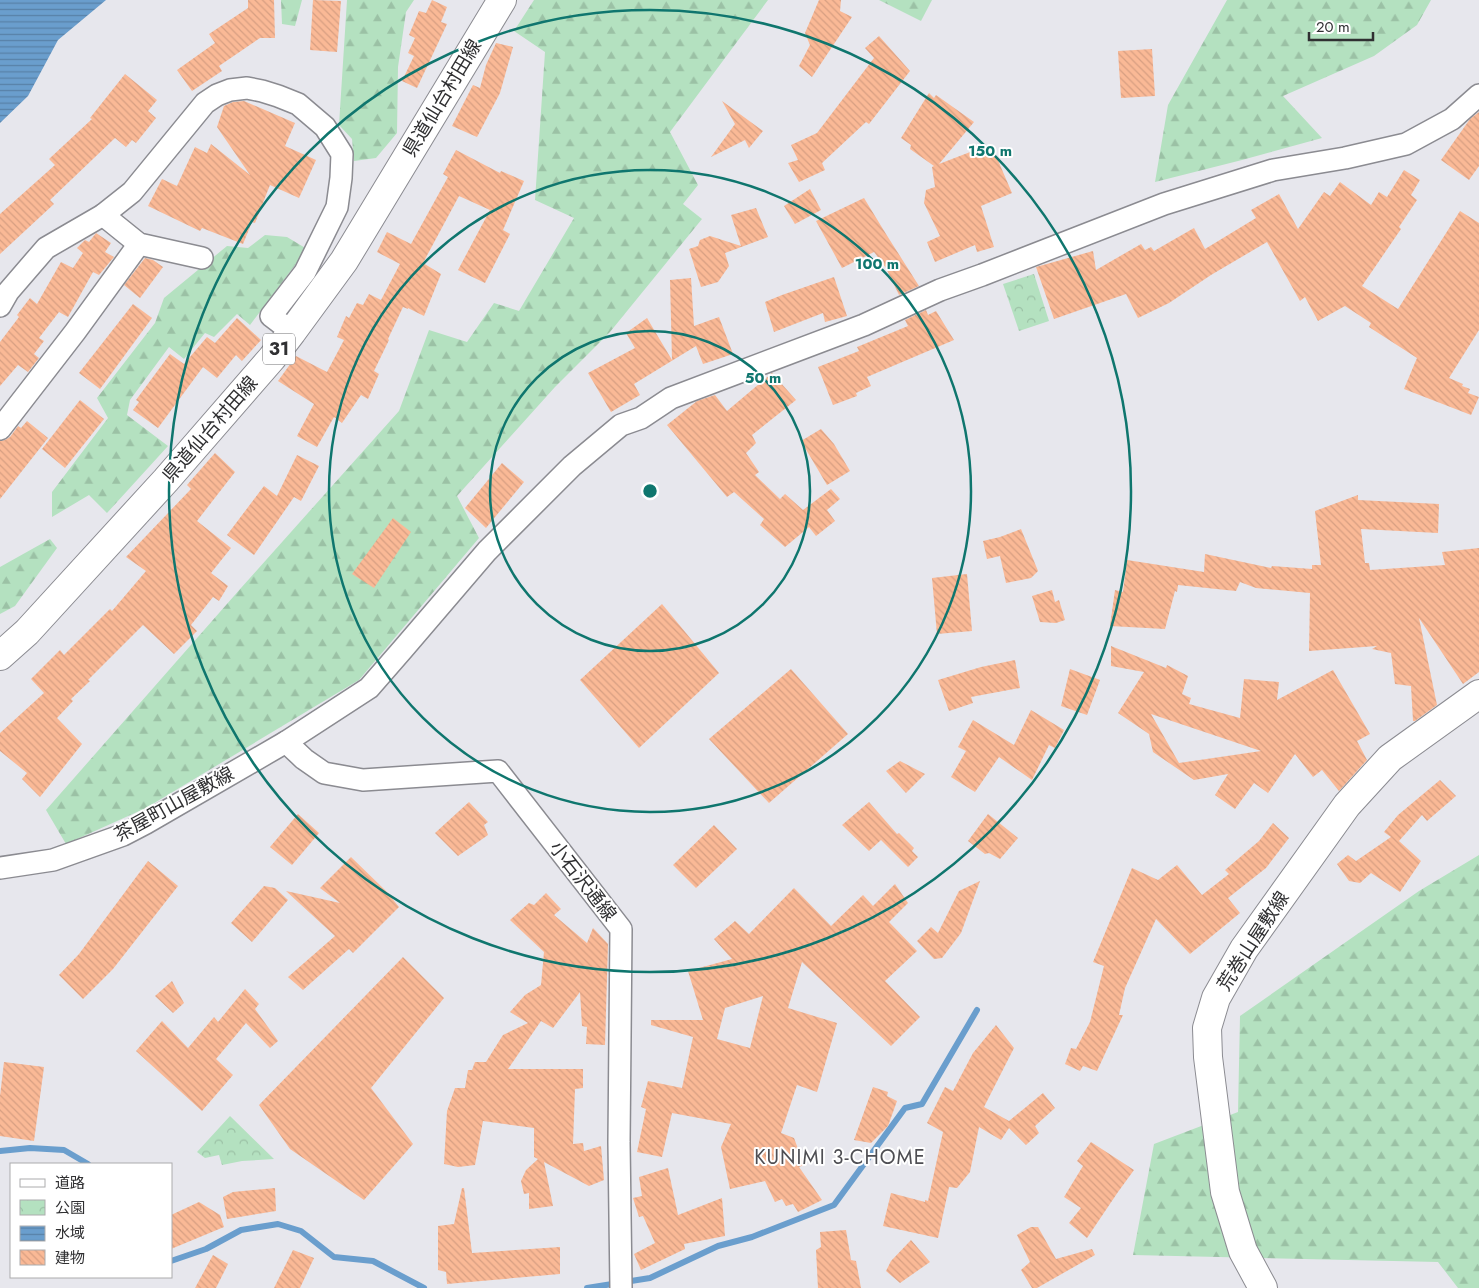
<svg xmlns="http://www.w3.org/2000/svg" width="1479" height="1288" font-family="Jost,'Noto Sans JP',sans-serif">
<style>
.forest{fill:url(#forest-firs)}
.park{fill:url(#park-crowns)}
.water{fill:url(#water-rules)}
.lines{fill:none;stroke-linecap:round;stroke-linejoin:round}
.stream{stroke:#6a9ecd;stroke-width:6}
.building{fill:url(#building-back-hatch);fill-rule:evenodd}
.minor-casing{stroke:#8b8b91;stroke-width:24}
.tertiary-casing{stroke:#8b8b91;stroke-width:30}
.primary-casing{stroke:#8b8b91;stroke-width:30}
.minor{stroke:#fff;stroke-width:21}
.tertiary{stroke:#fff;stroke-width:28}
.primary{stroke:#fff;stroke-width:28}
.ring{fill:none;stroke:#0f766e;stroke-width:2.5}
.labels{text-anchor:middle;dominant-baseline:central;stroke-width:4;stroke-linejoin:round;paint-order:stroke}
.shield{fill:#fff;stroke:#6e6e70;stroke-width:1}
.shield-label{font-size:18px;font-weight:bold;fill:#303032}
.street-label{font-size:19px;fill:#303032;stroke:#fff}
.neighbourhood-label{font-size:20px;letter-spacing:1px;fill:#4e4e53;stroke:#fff}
.centre{fill:#0f766e;stroke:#fff;stroke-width:2.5}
.ring-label{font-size:15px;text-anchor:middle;font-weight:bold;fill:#0f766e;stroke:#fff;stroke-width:4;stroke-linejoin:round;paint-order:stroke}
</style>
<defs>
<pattern id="forest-firs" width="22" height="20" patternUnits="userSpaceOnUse" patternTransform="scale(1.25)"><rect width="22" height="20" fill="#b4e1c0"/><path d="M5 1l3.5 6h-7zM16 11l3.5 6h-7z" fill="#9bc1a5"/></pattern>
<pattern id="park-crowns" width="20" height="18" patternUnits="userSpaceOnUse" patternTransform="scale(1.25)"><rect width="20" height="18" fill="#b4e1c0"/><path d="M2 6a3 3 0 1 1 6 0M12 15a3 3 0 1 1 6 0" fill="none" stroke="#9bc1a5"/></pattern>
<pattern id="water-rules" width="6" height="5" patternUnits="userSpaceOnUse" patternTransform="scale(1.25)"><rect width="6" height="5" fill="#6a9ecd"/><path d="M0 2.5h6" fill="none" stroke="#5881a7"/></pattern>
<pattern id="building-back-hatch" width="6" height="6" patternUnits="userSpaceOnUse" patternTransform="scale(1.25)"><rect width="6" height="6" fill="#fab996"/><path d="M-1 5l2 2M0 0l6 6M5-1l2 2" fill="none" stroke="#d79f82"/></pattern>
</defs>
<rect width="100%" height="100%" fill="#e7e7ed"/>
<!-- forest -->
<g class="forest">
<polygon points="281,0 302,0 295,26 282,24"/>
<polygon points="347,0 414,0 406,12 398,67 397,133 376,158 354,161 352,139 339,125"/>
<polygon points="534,0 768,0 670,132 698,185 683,204 702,219 610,332 555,387 457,496 479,538 359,680 146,808 66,844 46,810 241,588 399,411 429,330 467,342 494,303 519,311 574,218 535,200 545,52 514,31"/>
<polygon points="879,0 932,0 921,21"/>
<polygon points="1227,0 1431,0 1417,25 1374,56 1283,96 1322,138 1242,160 1155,182 1168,105"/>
<polygon points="265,235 287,237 307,249 250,325 237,314 214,337 205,333 184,359 169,347 130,400 127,415 168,446 107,513 89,495 52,517 52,492 108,418 97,398 155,323 164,298 227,246 248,248"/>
<polygon points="50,539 57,548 15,606 0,614 0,567"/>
<polygon points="1479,855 1479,1288 1458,1288 1438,1262 1133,1255 1154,1144 1238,1112 1240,1016 1419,891"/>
</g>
<!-- park -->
<g class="park">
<polygon points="1034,274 1049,321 1019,331 1003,284"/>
<polygon points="230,1116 274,1159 242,1161 222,1165 219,1155 205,1158 197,1152"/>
</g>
<!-- water -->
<polygon class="water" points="0,0 106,0 58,40 28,96 0,123"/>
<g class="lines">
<!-- stream -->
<g class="stream">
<polyline points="0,1151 30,1148 64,1150 88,1164"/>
<polyline points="171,1261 206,1249 241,1230 278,1224 301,1231 334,1257 373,1261 424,1288"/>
<polyline points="587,1288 650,1278 718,1246 752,1237 834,1205 905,1108 922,1104 977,1010"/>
</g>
</g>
<!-- building -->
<g class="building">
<polygon points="248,0 274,0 275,38 260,38 219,66 222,71 192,91 177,70 215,43 209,34 248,8"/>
<polygon points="313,0 341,1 337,52 310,50"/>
<polygon points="432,0 447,7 441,22 447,24 417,88 402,81 414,56 408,53 415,38 409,35 419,11 426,13"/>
<polygon points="819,0 841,0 840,11 852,17 812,77 799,66 810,45 805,33"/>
<polygon points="879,36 910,71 869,124 866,122 822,163 825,170 799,182 788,163 798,160 791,145 817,133 874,58 865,48"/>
<polygon points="496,43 513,47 500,93 477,137 452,126 473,85 480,88 486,65"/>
<polygon points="1152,49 1155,96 1121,98 1118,51"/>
<polygon points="125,74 157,100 148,111 156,118 136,143 132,140 126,147 115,138 50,200 54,204 0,254 0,214 55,165 49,159 92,119 90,118"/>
<polygon points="929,93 934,98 936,95 974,122 939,164 991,144 1012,193 981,206 994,247 977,252 975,245 935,262 927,242 940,236 924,203 926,190 935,187 932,167 934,166 910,149 911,145 901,138"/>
<polygon points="244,101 295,123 285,146 316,160 299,198 270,185 255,223 252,222 243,244 202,228 200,231 148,206 162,179 177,186 195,147 207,153 211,144 250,175 217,127 224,106 233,102"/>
<polygon points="722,101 763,131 749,148 745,140 711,157 735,124"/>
<polygon points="1479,112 1479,166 1469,180 1441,160 1470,119"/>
<polygon points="456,150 500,173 501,171 524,181 503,230 510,234 485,283 458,270 490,210 459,196 423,263 441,274 424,316 408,308 408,309 403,307 388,339 389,340 374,371 379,374 368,399 361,395 342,423 334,417 317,447 297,436 314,404 278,381 296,356 327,372 344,340 337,337 346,316 349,318 357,303 363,305 369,294 381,300 400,264 377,252 387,232 411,244 448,177 443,174"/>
<polygon points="1404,170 1420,180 1411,195 1417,200 1399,227 1401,229 1362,286 1398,309 1460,211 1479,223 1479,330 1449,378 1463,384 1462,386 1470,389 1468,393 1479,397 1471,415 1404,389 1417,358 1369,327 1371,323 1345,306 1318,321 1305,297 1300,301 1267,242 1211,275 1169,303 1138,318 1126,294 1054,319 1036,267 1093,251 1096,270 1141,244 1145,250 1151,247 1154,251 1194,228 1205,249 1256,218 1251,210 1279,194 1298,229 1324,192 1330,196 1340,182 1371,205 1379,192 1387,197"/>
<polygon points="810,189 821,210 795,224 784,206"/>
<polygon points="864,198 886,234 919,286 899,295 886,268 874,252 842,268 816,221"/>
<polygon points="756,208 768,237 725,253 729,266 718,282 701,287 689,249 698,246 700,240 710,236 741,246 731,215"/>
<polygon points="96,233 111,243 105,252 114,257 99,275 93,272 68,317 59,312 39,338 44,341 34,354 39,358 28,372 18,365 0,386 0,342 19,317 17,315 30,298 37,304 61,262 73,268 83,253 77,248 85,240 89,242"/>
<polygon points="145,258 153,260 163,267 140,298 124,285"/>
<polygon points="834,277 847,316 825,322 823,313 774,332 765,302 782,295"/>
<polygon points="691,278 694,326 719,317 733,354 703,364 696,346 634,384 640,395 611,412 588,373 635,348 626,333 647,318 672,360 670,280"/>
<polygon points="133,304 152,318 100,389 79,373"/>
<polygon points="926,310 928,315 936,311 954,340 867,377 871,386 856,393 857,396 833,405 818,367 859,351 857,347 908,326 905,320"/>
<polygon points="237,318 261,340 242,361 236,355 217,378 203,367 158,428 133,410 139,402 136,400 170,354 184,364 207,337 215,343"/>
<polygon points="772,373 796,400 752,435 756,443 746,453 759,472 755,475 780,499 785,494 803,510 831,489 840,499 827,510 835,521 816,536 809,527 785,547 760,525 764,519 734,492 727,497 667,425 697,401 715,395 727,411"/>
<polygon points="80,400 104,419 65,468 42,449"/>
<polygon points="27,421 48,438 0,499 0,441 5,440 10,437 18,426 21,428"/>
<polygon points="821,429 834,444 850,471 827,485 801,441"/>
<polygon points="215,453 235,472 197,521 231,548 211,573 228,586 219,601 213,597 191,625 197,631 174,654 143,625 88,680 90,681 71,699 73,701 57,718 82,744 40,797 22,779 27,773 0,751 0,733 44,693 31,679 60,650 64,655 110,609 112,611 146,571 126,557 191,489 187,485"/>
<polygon points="297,455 319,466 301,501 294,497 254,555 227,535 264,486 277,496"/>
<polygon points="502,463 524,482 486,528 465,508"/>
<polygon points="1358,495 1358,500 1439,504 1438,533 1361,529 1365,563 1369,563 1370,570 1445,565 1442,552 1479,548 1479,672 1463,684 1419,618 1437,705 1415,721 1413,721 1411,686 1395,684 1391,653 1372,649 1377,646 1309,651 1310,593 1256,588 1240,582 1236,591 1178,585 1177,592 1175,591 1165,629 1110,626 1115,590 1123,592 1127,560 1204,572 1205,554 1271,568 1272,566 1312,569 1312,565 1321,565 1315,511"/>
<polygon points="393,518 411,532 374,588 352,574"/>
<polygon points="1021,529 1038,571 1031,578 1006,583 1000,556 987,559 983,541 1000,537"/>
<polygon points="967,574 972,631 937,634 932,578"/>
<polygon points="1052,590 1055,602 1059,600 1065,620 1056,623 1040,622 1032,596"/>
<polygon points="662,604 719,673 639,748 580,680"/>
<path d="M1111,646L1166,668L1167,665L1188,676L1182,694L1191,698L1189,704L1240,718L1244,679L1279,682L1277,700L1333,670L1370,734L1357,741L1367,760L1339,791L1322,770L1313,777L1295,754L1268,793L1254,783L1235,809L1215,795L1228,774L1194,780L1153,752L1149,734L1118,713L1144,672L1111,666ZM1151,714L1261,751L1179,763Z"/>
<polygon points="1015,660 1020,688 971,697 973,703 949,711 938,680 981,667"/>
<polygon points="791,669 848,734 769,803 709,739"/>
<polygon points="1070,669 1100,680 1087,715 1061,706"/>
<polygon points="1031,710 1064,730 1055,748 1049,745 1032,780 999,757 975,792 951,777 966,751 958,747 973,720 1014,745"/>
<polygon points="900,761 925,774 906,793 886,771"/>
<polygon points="1440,780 1456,796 1427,821 1422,815 1399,841 1421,861 1400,892 1371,873 1360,883 1349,881 1337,864 1348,855 1356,861 1391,837 1384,832 1398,815"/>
<polygon points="469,802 488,822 484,825 488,835 458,856 435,833"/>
<polygon points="869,802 897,834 899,833 914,848 912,851 918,857 908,867 881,840 869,851 842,825"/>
<polygon points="298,814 319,833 292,865 270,847"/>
<polygon points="988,814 1018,838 1000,859 989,853 985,854 968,841"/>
<polygon points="1273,823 1289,838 1266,868 1228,898 1240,913 1190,954 1156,919 1125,988 1119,1015 1123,1015 1097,1071 1083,1066 1080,1071 1065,1064 1071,1048 1076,1049 1090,1022 1104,966 1093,962 1132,868 1158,880 1177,865 1202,895 1229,874 1225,870 1259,841"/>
<polygon points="714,825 737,849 696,888 673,865"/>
<polygon points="351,857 386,891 399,907 353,953 349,949 303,990 288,977 335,936 286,891 340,903 320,888"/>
<polygon points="148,861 178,886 113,969 83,999 59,975 79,954"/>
<polygon points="980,881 961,933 942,958 934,959 917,941 931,927 938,933 959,891"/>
<path d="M895,884L908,903L889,922L917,951L885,981L920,1017L891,1046L802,962L788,1008L837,1023L817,1092L797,1085L781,1133L794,1138L804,1165L799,1167L822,1200L798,1212L793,1204L786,1206L782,1199L775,1202L765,1181L730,1189L721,1147L731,1124L672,1113L662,1157L637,1152L646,1109L641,1107L648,1081L682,1088L693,1037L651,1025V1020H703L688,971L732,959L714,939L735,921L749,934L794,888L831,926L863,895L873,906ZM763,996L750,1048L717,1039L725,1008Z"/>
<polygon points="264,886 275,888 288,900 252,942 231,923"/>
<polygon points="546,893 561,909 554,915 587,943 593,928 608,944 605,1045 586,1044 587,1027 582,1026 580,992 553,1028 541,1021 508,1069 583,1069 583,1088 575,1089 573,1144 583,1143 584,1151 601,1146 604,1180 589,1186 544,1162 553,1206 529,1209 529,1193 524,1194 521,1181 526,1170 538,1159 534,1157 534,1128 483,1121 475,1165 458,1167 444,1164 447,1111 455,1088 465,1088 468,1070 472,1070 475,1062 486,1062 503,1035 528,1023 510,1012 525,995 541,985 544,952 510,920 529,903 534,905"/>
<polygon points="403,957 444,998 371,1088 413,1144 364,1200 290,1149 259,1105"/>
<polygon points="172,981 184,1003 173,1013 155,996"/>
<polygon points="245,989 259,1004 255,1009 278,1041 270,1048 246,1023 216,1059 233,1075 202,1111 136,1051 162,1021 188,1048 214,1017 218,1022"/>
<polygon points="996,1025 1014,1048 984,1107 1009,1121 1043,1093 1055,1108 1035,1126 1039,1133 1026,1145 1009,1128 1001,1140 979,1127 970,1172 957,1188 949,1187 938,1238 883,1226 891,1193 925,1202 925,1200 928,1201 943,1132 927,1123 945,1087 953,1091 973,1053"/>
<polygon points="4,1062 44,1067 34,1141 0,1136 0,1096"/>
<polygon points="873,1087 888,1092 887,1096 897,1101 888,1126 871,1143 854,1140"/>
<polygon points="1091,1142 1134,1170 1118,1192 1087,1238 1069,1223 1081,1208 1064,1197 1083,1166 1077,1161"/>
<polygon points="668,1168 678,1215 722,1198 725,1236 684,1244 685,1249 641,1270 634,1254 655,1243 643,1216 639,1217 633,1198 642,1196 639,1177"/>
<polygon points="275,1188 276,1211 227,1219 223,1197 233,1192"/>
<polygon points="462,1188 464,1188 472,1253 560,1247 560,1274 447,1284 446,1272 438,1270 438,1226 454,1224"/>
<polygon points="199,1202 220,1215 224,1227 171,1249 171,1215"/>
<polygon points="1031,1227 1038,1227 1056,1259 1092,1249 1095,1255 1037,1288 1032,1288 1021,1270 1030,1262 1017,1235"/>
<polygon points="846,1230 851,1260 856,1261 861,1288 818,1288 816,1250 821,1247 820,1232"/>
<polygon points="911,1240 930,1262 900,1283 886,1271 891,1261"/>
<polygon points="293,1250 314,1258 300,1288 274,1288"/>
<polygon points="213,1255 228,1264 216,1288 195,1288"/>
</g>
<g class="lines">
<defs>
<g id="minor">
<polyline points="103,215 139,244 202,258"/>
<polyline points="0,306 8,292 46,248 103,215 132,192 205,103 217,95 230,90 247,88 262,91 278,96 298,104 325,127 342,154 341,178 337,207 305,272 271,316 292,332"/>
<polyline points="0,429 75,332 139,244"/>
<polyline points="286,742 304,759 324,773 363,780 498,771 621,929 619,1142 621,1288"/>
<polyline points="0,868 53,860 123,835 146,823 286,742 369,688 403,649 487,551 572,466 621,425 641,418 671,398 864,325 940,290 982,275 1164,204 1273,170 1345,158 1406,144 1452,119 1479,95"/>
</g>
<polyline id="tertiary" points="1263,1288 1243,1251 1225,1192 1208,1057 1207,1028 1216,998 1244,949 1347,805 1390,758 1479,694"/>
<polyline id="primary" points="0,656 27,632 166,480 272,358 292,332 344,261 502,0"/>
</defs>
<!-- minor casing -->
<use href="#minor" class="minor-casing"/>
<!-- tertiary casing -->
<use href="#tertiary" class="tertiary-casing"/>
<!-- primary casing -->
<use href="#primary" class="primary-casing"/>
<!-- minor -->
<use href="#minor" class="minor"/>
<!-- tertiary -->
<use href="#tertiary" class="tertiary"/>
<!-- primary -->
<use href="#primary" class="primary"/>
</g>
<!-- distance rings -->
<g class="ring">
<circle cx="650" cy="491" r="160"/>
<circle cx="650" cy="491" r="321"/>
<circle cx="650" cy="491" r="481"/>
</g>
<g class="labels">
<!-- shield labels -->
<rect class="shield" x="263" y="333.5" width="32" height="31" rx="4"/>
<g class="shield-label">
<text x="279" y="349">31</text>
</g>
<!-- street labels -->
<g class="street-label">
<text transform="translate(442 98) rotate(-59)">県道仙台村田線</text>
<text transform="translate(210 429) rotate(-49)">県道仙台村田線</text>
<text transform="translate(174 804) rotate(-29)">茶屋町山屋敷線</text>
<text transform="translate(583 881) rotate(52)">小石沢通線</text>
<text transform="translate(1253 941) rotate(-57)">荒巻山屋敷線</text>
</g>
<!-- neighbourhood labels -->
<g class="neighbourhood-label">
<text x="840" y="1157">KUNIMI 3-CHOME</text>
</g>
</g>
<circle cx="650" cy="491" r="8" class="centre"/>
<g class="ring-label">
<text x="990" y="156">150 m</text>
<text x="877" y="269">100 m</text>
<text x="763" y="383">50 m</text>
</g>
<!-- legend -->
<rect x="10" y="1163" width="162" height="115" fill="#ffffff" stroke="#acacad"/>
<rect x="20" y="1179" width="25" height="8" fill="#ffffff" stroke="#acacad"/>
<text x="55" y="1188" font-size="15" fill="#303032">道路</text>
<rect x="20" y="1200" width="25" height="15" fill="url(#park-crowns)" stroke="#acacad"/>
<text x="55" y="1213" font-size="15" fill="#303032">公園</text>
<rect x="20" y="1226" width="25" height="15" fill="url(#water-rules)" stroke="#acacad"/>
<text x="55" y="1238" font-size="15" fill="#303032">水域</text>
<rect x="20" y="1250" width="25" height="15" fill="url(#building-back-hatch)" stroke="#acacad"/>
<text x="55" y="1263" font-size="15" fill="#303032">建物</text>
<!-- scale -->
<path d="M1309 32v8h64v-8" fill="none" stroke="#303032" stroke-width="2.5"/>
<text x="1316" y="32" font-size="15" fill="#303032" stroke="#ffffff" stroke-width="4" paint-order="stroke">20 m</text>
</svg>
